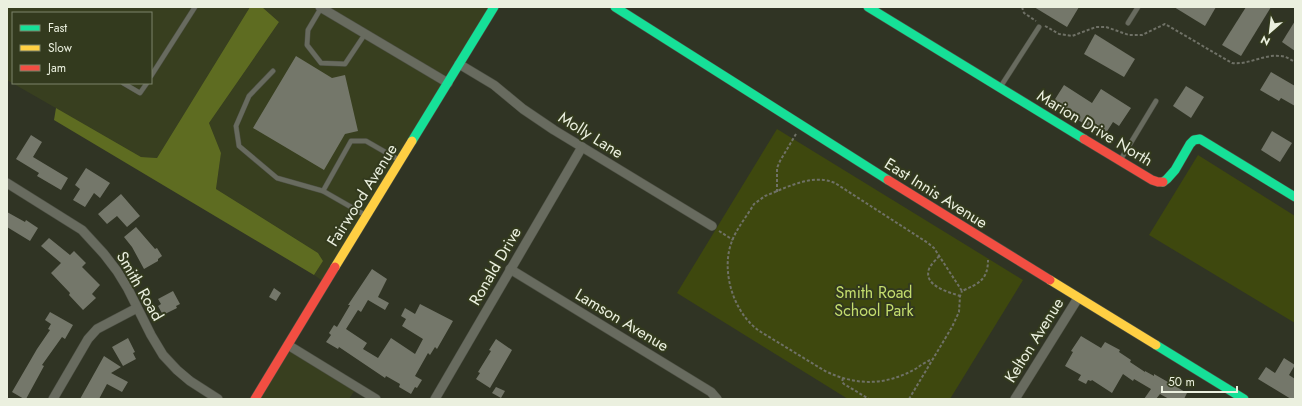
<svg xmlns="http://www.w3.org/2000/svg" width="1302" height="406" font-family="Jost,sans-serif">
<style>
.built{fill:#383f1f;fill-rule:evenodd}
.green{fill:#3e480e}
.forest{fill:#5e6c21}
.building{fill:#74776a}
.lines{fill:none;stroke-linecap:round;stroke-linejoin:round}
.lane-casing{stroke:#4d5044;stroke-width:5.5}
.street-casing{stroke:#4d5044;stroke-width:10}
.fast-casing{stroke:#4d5044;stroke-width:10}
.slow-casing{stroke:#4d5044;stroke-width:10}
.jam-casing{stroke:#4d5044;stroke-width:10}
.path{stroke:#6f7166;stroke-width:2;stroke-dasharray:3 2;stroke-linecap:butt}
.lane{stroke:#686b5f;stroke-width:4.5}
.street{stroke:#686b5f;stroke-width:9}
.fast{stroke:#16e098;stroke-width:9}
.slow{stroke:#ffcf43;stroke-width:9}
.jam{stroke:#f24e42;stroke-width:9}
.labels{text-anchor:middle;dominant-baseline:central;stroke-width:4;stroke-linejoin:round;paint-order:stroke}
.street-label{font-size:16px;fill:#ebf0df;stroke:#333a1e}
.park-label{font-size:16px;fill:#c4dd6e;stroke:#333a1e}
</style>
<rect width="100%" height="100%" fill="#303424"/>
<!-- built -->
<g class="built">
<path d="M7,7H250L157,158L141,157L7,80ZM13,13H151V83H13Z"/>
<polygon points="262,7 496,7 327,284 314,275 323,261 318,253 216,189 221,153 209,123 279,22"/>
<polygon points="287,348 355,390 349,399 256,399"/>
</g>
<!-- green -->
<g class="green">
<polygon points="777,129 1023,280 950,399 848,399 677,293"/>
<polygon points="1198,155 1295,216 1295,323 1149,235"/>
</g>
<!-- forest -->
<polygon class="forest" points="250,7 262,7 279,22 209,123 221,153 216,189 318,253 323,261 314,275 54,120 56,108 141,157 157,158"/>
<!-- building -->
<g class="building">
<polygon points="1034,7 1079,7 1067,27"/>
<polygon points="1174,7 1216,7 1205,26"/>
<polygon points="1246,7 1271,7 1241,56 1222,45"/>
<polygon points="1295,21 1295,51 1282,42"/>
<polygon points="1095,34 1135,59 1124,77 1084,54"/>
<polygon points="296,56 332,78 345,75 358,131 345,134 324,170 253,128"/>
<polygon points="1271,72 1295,86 1295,106 1281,98 1279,101 1260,90"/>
<polygon points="1064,85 1092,103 1101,89 1131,108 1119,126 1113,122 1104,136 1052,104"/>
<polygon points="1186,86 1204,97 1191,118 1173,106"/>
<polygon points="1272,131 1292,143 1280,162 1261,150"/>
<polygon points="31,135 42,142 33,157 68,178 61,190 37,176 39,173 16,159"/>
<polygon points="86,168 110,183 100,198 94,193 85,207 73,200 80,189 75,185"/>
<polygon points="121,194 140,216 127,227 117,216 107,224 98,214"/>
<polygon points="7,212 25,222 26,220 38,228 30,241 7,227"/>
<polygon points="136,227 155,249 157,248 162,256 158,259 158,261 144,269 132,247 124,237"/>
<polygon points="49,238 70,255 74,251 86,263 82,267 100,285 92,294 96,298 83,310 69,295 70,293 51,273 61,263 41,246"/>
<polygon points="372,269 387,279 378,297 389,303 385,310 368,300 361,312 358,310 346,329 367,343 363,349 378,358 391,338 415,354 423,339 402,326 406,319 401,316 405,308 415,314 420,304 453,321 437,349 435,347 430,355 428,353 415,376 422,380 417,388 415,387 411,394 399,387 400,384 386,376 385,378 339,347 338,349 326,342 331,335 329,333 334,325 337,327 350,305 348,305"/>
<polygon points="274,288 281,293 276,301 269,297"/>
<polygon points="173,291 180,304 176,306 177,308 163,315 158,306 161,304 158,299"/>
<polygon points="50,312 73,325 65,339 62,337 42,365 44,366 26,399 24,399 12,392 37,349 50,330 48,329 51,324 45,320"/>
<polygon points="1081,336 1101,348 1105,342 1120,350 1119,352 1131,360 1130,362 1145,372 1145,371 1154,376 1154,374 1187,393 1184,399 1169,399 1160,394 1156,399 1144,399 1151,389 1134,379 1133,381 1123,374 1112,393 1092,380 1091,381 1088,380 1086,384 1078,380 1081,375 1065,366 1073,352 1071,351"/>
<polygon points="128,338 135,352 133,353 136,359 123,366 112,347"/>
<polygon points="496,339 512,350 490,388 476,379 480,373 478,372 491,351 489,350"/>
<polygon points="104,356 121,367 111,373 128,382 122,392 107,384 99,399 80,399"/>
<polygon points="1284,358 1295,365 1289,375 1295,379 1295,399 1291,399 1258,379 1266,367 1275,373"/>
<polygon points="496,387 505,391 501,398 492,393"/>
</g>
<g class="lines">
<defs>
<g id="lane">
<polyline points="321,8 308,30 307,45 321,63 345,64 365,34"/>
<polyline points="1128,23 1138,7"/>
<polyline points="273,71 249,96 236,126 239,146 277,178 323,191 365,215"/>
<polyline points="151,76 195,7"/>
<polyline points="123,83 140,93 147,83"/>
<polyline points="1001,86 1039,27"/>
<polyline points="1121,159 1156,101"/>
<polyline points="323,191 351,141 366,141 399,160"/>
</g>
<g id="street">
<polyline points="320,7 448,83"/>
<polyline points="459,64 494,85 523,109 554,130 712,226"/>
<polyline points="7,183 82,230 104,254 117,271 128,289 151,335 163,355 177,370 190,381 218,399"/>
<polyline points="510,269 711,392 717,399"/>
<polyline points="288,345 376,399"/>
<polyline points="53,399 88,339 97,329 137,308"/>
<polyline points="435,399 582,147"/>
<polyline points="1015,399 1078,298"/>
</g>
<g id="fast">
<polyline points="615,7 888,180"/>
<polyline points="868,7 1084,139"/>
<polyline points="412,141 494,7"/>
<polyline points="1163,182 1167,179 1175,170 1190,144 1194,140 1200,139 1295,197"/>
<polyline points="1156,345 1244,399"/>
</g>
<g id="slow">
<polyline points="335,267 412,141"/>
<polyline points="1050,280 1156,345"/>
</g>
<g id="jam">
<polyline points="1084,139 1152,180 1158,182 1163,182"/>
<polyline points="888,180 1050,280"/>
<polyline points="255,399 335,267"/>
</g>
</defs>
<!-- lane casing -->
<use href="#lane" class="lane-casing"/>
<!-- street casing -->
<use href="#street" class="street-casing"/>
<!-- fast casing -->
<use href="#fast" class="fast-casing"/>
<!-- slow casing -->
<use href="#slow" class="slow-casing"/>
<!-- jam casing -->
<use href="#jam" class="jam-casing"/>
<!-- path -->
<g class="path">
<polyline points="1022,7 1024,13 1036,21"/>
<path d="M1045,26L1059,34L1072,36L1096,27H1106L1129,35H1142L1165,24L1232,63C1249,65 1264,54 1280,56C1286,56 1291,60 1295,62"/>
<polyline points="777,192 777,168 780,161 796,134"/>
<polyline points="719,231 733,240"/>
<path d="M939,256C936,260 931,264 929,269C923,286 949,292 960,296"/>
<path d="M930,360C926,362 921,365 917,368C886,386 856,386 825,371L761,332C734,315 720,271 732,241C737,228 747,216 754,204L765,196C786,188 812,173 835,183L928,243L934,248L962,291C978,284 988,280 988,260"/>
<polyline points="843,378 842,382 844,384 869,399"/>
<polyline points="909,399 952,327 959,312 960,296 962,291"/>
</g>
<!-- lane -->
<use href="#lane" class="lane"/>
<!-- street -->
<use href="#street" class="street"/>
<!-- fast -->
<use href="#fast" class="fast"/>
<!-- slow -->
<use href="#slow" class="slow"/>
<!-- jam -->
<use href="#jam" class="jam"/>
</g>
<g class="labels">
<!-- street labels -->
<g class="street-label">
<text transform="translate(1095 128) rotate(31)">Marion Drive North</text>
<text transform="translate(591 135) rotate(32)">Molly Lane</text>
<text transform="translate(936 193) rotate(32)">East Innis Avenue</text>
<text transform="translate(362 195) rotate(-58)">Fairwood Avenue</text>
<text transform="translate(495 266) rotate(-60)">Ronald Drive</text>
<text transform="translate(140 286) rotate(60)">Smith Road</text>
<text transform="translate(622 320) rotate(31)">Lamson Avenue</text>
<text transform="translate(1034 340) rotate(-58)">Kelton Avenue</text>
</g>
<!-- park labels -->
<g class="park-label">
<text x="874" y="292">Smith Road<tspan x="874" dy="18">School Park</tspan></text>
</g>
</g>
<!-- border -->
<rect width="1302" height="406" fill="none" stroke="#ebf0df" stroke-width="16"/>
<!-- legend -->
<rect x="12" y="12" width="140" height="72" fill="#333a1e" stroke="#7d836b"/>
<rect x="20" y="25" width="20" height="6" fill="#16e098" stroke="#7d836b"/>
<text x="48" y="32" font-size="12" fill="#ebf0df">Fast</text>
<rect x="20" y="45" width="20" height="6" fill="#ffcf43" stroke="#7d836b"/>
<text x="48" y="52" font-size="12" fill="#ebf0df">Slow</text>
<rect x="20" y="65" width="20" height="6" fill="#f24e42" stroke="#7d836b"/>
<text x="48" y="72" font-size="12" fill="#ebf0df">Jam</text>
<!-- north arrow -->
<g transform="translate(1270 32) rotate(208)" stroke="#333a1e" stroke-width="3" paint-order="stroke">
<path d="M0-3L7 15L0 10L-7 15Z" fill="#ebf0df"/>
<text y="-6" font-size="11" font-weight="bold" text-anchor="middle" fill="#ebf0df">N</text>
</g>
<!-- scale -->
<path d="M1162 386v6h75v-6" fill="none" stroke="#ebf0df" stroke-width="2"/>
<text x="1168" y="386" font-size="12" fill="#ebf0df" stroke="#333a1e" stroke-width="3" paint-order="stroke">50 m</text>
</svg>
